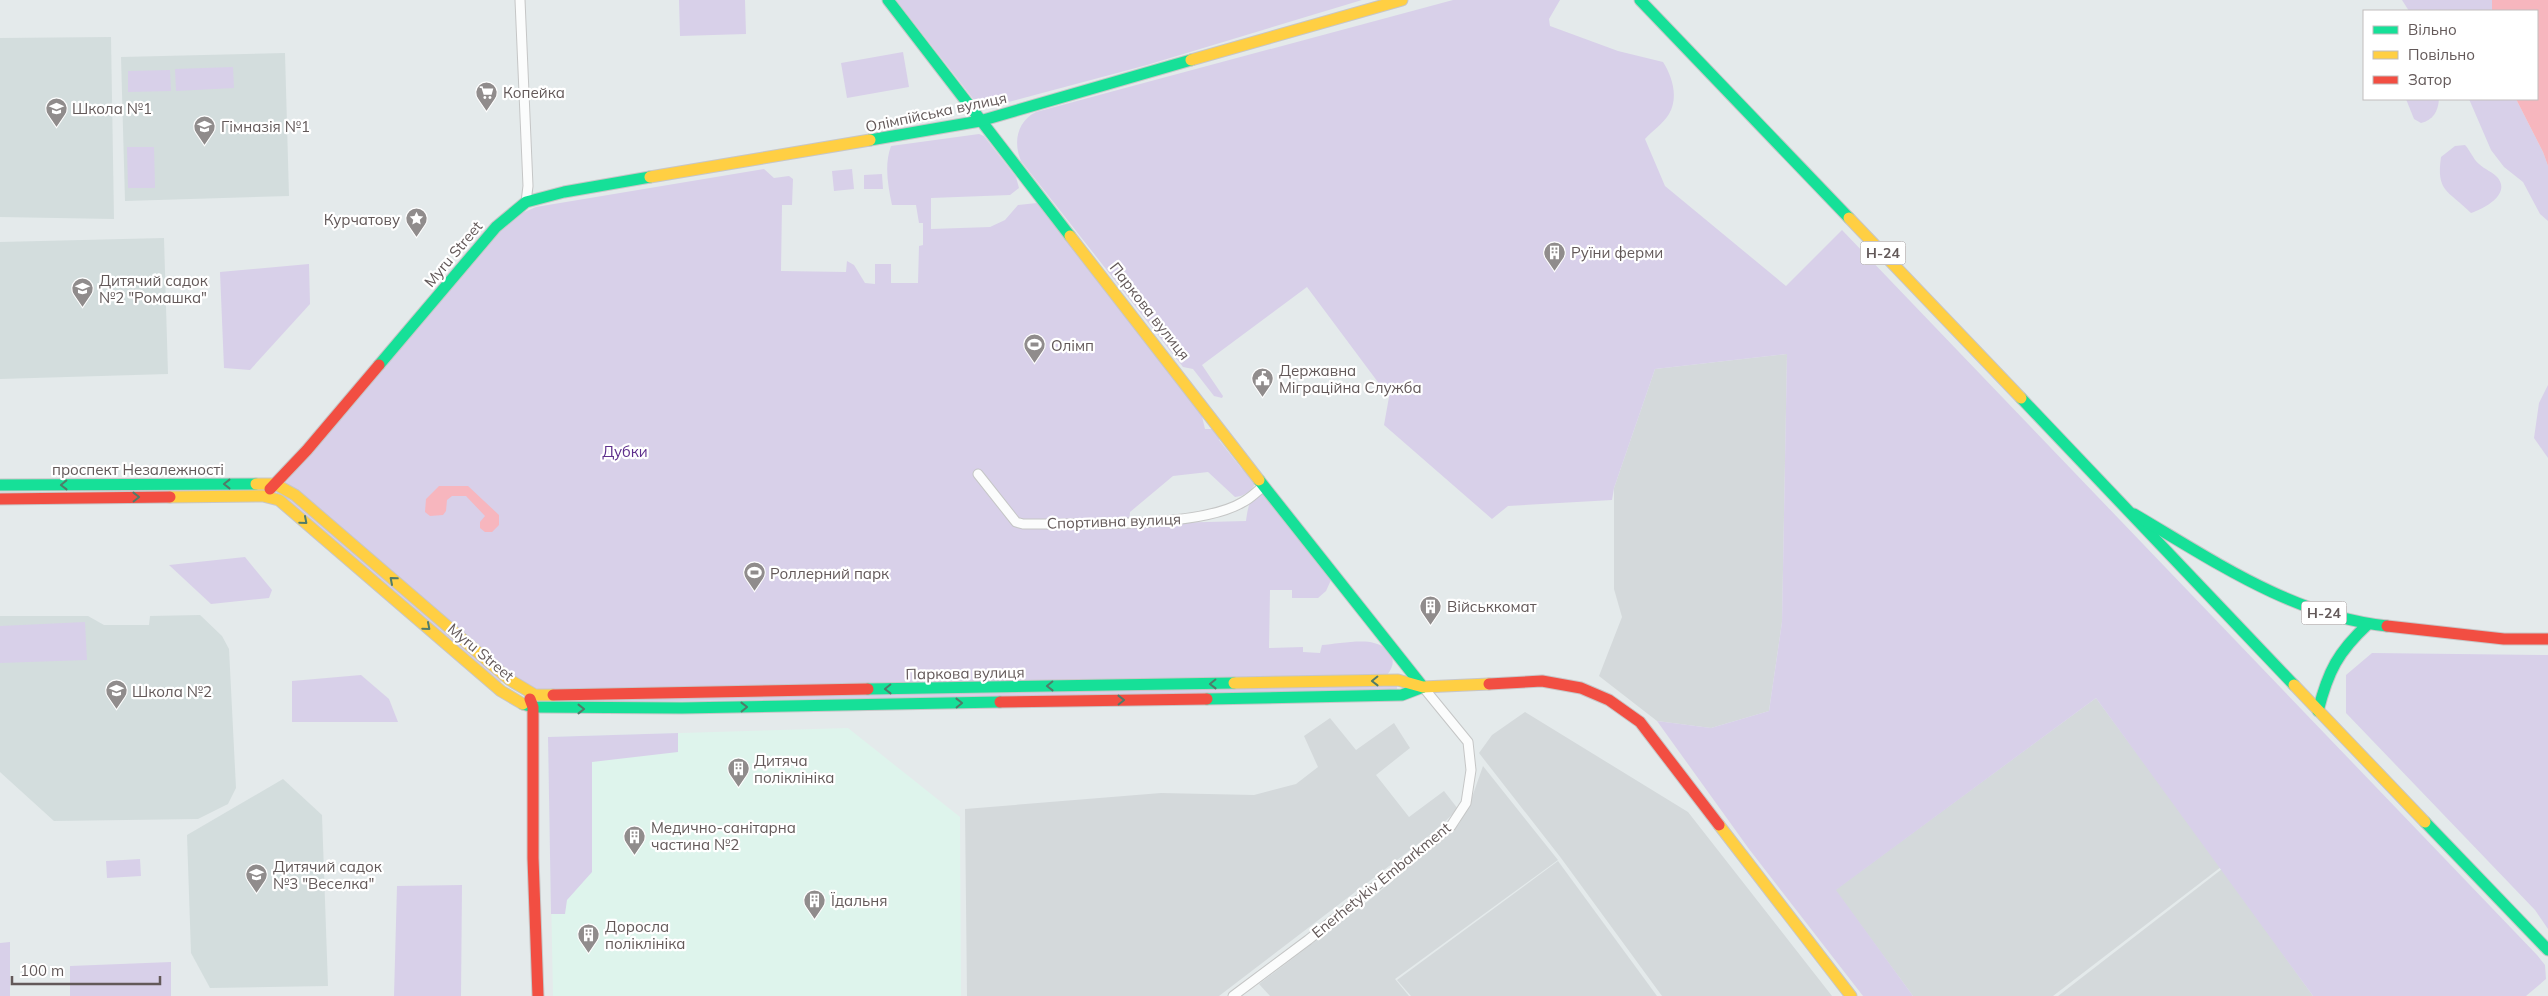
<svg xmlns="http://www.w3.org/2000/svg" width="2548" height="996" font-family="Mulish,sans-serif">
<style>
.industrial{fill:#d4d9db}
.education{fill:#d3dddd}
.medical{fill:#def4ec}
.green{fill:#d8d0e9}
.water{fill:#f7b6be}
.lines{fill:none;stroke-linecap:round;stroke-linejoin:round}
.street-casing{stroke:#c5c6c6;stroke-width:11}
.fast-casing{stroke:#c7c6c7;stroke-width:13}
.slow-casing{stroke:#c7c6c7;stroke-width:13}
.jam-casing{stroke:#c7c6c7;stroke-width:13}
.street{stroke:#fbfcfc;stroke-width:9}
.fast{stroke:#16e098;stroke-width:11}
.slow{stroke:#ffcf43;stroke-width:11}
.jam{stroke:#f24e42;stroke-width:11}
.oneway{stroke:#507b69}
.labels{text-anchor:middle;dominant-baseline:central;stroke-width:4.5;stroke-linejoin:round;paint-order:stroke}
.shield{fill:#fff;stroke:#928b8b;stroke-width:1}
.shield-label{font-size:14px;font-weight:bold;fill:#635959}
.poi-label{font-size:15px;fill:#635959;stroke:#fff;text-anchor:start}
.street-label{font-size:15px;fill:#635959;stroke:#fff}
.park-label{font-size:15px;fill:#5e2f8c;stroke:#fff}
</style>
<rect width="100%" height="100%" fill="#e4eaeb"/>
<!-- industrial -->
<g class="industrial">
<polygon points="1787,354 1782,622 1769,711 1711,728 1657,721 1599,676 1622,617 1614,589 1614,488 1655,369"/>
<polygon points="2096,698 2221,867 2053,996 1913,996 1835,890"/>
<polygon points="1525,712 1688,812 1832,996 1662,996 1561,858 1479,753 1492,735"/>
<polygon points="1330,718 1356,750 1394,723 1410,748 1376,775 1409,817 1444,791 1458,809 1435,831 1219,996 967,996 965,809 1161,793 1254,795 1296,784 1318,767 1304,736"/>
<polygon points="1483,766 1558,860 1395,979 1409,996 1270,996 1259,984 1372,898 1459,824 1470,803"/>
<polygon points="1558,861 1657,996 1411,996 1397,980"/>
<polygon points="2222,869 2313,996 2058,996"/>
</g>
<!-- education -->
<g class="education">
<polygon points="111,37 114,219 0,217 0,38"/>
<polygon points="285,53 289,196 125,201 121,57"/>
<polygon points="164,238 168,374 0,379 0,242"/>
<polygon points="200,615 222,636 229,649 236,788 228,804 198,819 54,821 0,772 0,616 88,616 104,625 149,625 150,616"/>
<polygon points="283,779 322,815 328,986 210,988 191,953 187,835"/>
</g>
<!-- medical -->
<polygon class="medical" points="848,728 960,817 961,996 553,996 548,737"/>
<!-- green -->
<g class="green">
<polygon points="679,0 745,0 746,34 680,36"/>
<polygon points="896,0 1362,0 1147,65 990,107 974,100"/>
<path d="M1453,0H1560L1549,19L1550,26L1618,51L1663,62C1672,76 1679,97 1669,114C1664,123 1652,131 1645,139L1665,186L1786,286L1842,230L2537,955L2545,965L2546,979L2526,996H2313L2096,698L1836,890L1913,996H1863L1749,849L1657,721L1711,728L1769,711L1782,622L1787,354L1655,369L1614,488L1612,500L1508,506L1492,519L1384,425L1389,397L1307,287L1202,365L1223,396L1222,398L1214,396L1193,369L1183,367L1021,161C1013,143 1017,121 1036,112Z"/>
<polygon points="2402,0 2492,0 2492,11 2409,11"/>
<polygon points="903,52 909,87 847,98 841,63"/>
<polygon points="233,67 234,88 176,91 175,69"/>
<polygon points="170,70 171,91 128,92 128,71"/>
<path d="M2406,99H2439C2438,112 2433,120 2421,123L2414,119Z"/>
<polygon points="2469,99 2516,99 2543,152 2548,166 2548,221 2540,214 2523,182 2504,167 2491,150"/>
<path d="M979,134L984,136L1016,177L1019,188L1010,195L931,198V229L990,227L1005,220L1018,205L1037,203L1201,412L1205,429H1215L1219,434V440L1242,469L1250,471L1255,484C1251,492 1244,496 1235,497L1208,472L1173,476L1130,512L1129,524L1246,521C1248,507 1249,495 1266,493L1331,580L1326,591L1318,598H1292V590H1270L1269,648L1303,647V652L1320,653L1322,645C1335,644 1362,639 1374,643C1391,647 1399,661 1387,675L538,690L521,683L285,483L504,227L522,213L536,207L764,169L774,178L789,176L793,179L792,205H782L781,271L846,272L847,261L854,265L865,283L875,284V264H891V283H918L919,246L923,245V223H919L916,205H892C888,186 884,165 891,146Z"/>
<path d="M2465,145C2470,150 2473,159 2479,164C2484,169 2493,172 2498,178C2511,195 2483,209 2471,213C2448,190 2436,192 2441,157L2455,146Z"/>
<polygon points="127,147 154,147 155,188 128,188"/>
<polygon points="852,169 854,189 834,191 832,171"/>
<polygon points="882,174 883,189 864,189 864,175"/>
<polygon points="309,264 310,304 250,370 224,368 220,272"/>
<polygon points="2548,385 2548,458 2534,438 2539,403"/>
<polygon points="285,492 503,680 500,683 282,496"/>
<polygon points="245,557 272,590 269,598 211,604 169,565"/>
<polygon points="85,622 87,660 0,663 0,626"/>
<polygon points="2372,653 2548,655 2548,929 2535,910 2346,713 2346,675"/>
<polygon points="361,675 389,699 398,722 292,722 292,681"/>
<polygon points="1397,686 1397,690 562,703 562,699"/>
<polygon points="678,733 678,752 592,762 592,872 567,900 565,914 551,914 548,737"/>
<polygon points="140,859 141,876 107,878 106,861"/>
<polygon points="462,885 461,996 394,996 397,886"/>
<polygon points="10,942 10,996 0,996 0,943"/>
<polygon points="171,962 171,996 70,996 70,966"/>
</g>
<!-- water -->
<g class="water">
<polygon points="2492,0 2548,0 2548,166 2543,152 2516,99 2537,99 2537,11 2492,11"/>
<polygon points="439,486 468,486 499,515 499,525 492,532 485,532 480,528 480,522 485,516 466,496 452,496 447,500 446,511 443,515 430,516 425,512 426,499"/>
</g>
<g class="lines">
<defs>
<g id="street">
<polyline points="520,0 528,186 526,202"/>
<path d="M978,474L1016,522L1023,524C1078,523 1198,529 1243,502C1251,498 1257,491 1264,486"/>
<polyline points="1233,996 1308,940 1451,826 1466,803 1471,770 1468,742 1423,687"/>
</g>
<g id="fast">
<polyline points="888,0 1070,236"/>
<polyline points="1640,0 1849,218"/>
<polyline points="870,140 980,121 1191,60"/>
<polyline points="379,365 496,227 526,202 564,192 650,177"/>
<polyline points="2021,398 2294,685"/>
<polyline points="1259,480 1423,687"/>
<polyline points="0,485 256,484"/>
<path d="M2134,514C2214,561 2293,616 2387,626"/>
<polyline points="868,689 1234,683"/>
<polyline points="1207,699 1402,695 1423,687"/>
<polyline points="523,704 533,707 682,708 1000,702"/>
<path d="M2318,711C2328,671 2338,652 2368,624"/>
<polyline points="2425,822 2548,950"/>
</g>
<g id="slow">
<polyline points="1191,60 1402,0"/>
<polyline points="650,177 870,140"/>
<polyline points="1849,218 2021,398"/>
<polyline points="1070,236 1259,480"/>
<polyline points="256,484 275,484 295,495 510,680 535,695 553,695"/>
<polyline points="170,497 263,496 279,500 501,691 523,704"/>
<polyline points="1234,683 1398,680 1423,687 1489,684"/>
<polyline points="2294,685 2425,822"/>
<polyline points="1719,825 1851,996"/>
</g>
<g id="jam">
<polyline points="270,489 307,450 379,365"/>
<polyline points="0,499 170,497"/>
<polyline points="2387,626 2504,639 2548,639"/>
<polyline points="1489,684 1542,681 1581,688 1609,700 1640,722 1719,825"/>
<polyline points="553,695 868,689"/>
<polyline points="530,699 533,707 533,858 538,996"/>
<polyline points="1000,702 1207,699"/>
</g>
</defs>
<!-- street casing -->
<use href="#street" class="street-casing"/>
<!-- fast casing -->
<use href="#fast" class="fast-casing"/>
<!-- slow casing -->
<use href="#slow" class="slow-casing"/>
<!-- jam casing -->
<use href="#jam" class="jam-casing"/>
<!-- street -->
<use href="#street" class="street"/>
<!-- fast -->
<use href="#fast" class="fast"/>
<!-- slow -->
<use href="#slow" class="slow"/>
<!-- jam -->
<use href="#jam" class="jam"/>
</g>
<!-- one-way arrows -->
<defs><path id="oneway-chevron" d="M-2-3.5L2.5 0L-2 3.5" fill="none" stroke-width="1.6" stroke-linecap="round" stroke-linejoin="round" transform="scale(1.25)"/></defs>
<g class="oneway">
<use href="#oneway-chevron" transform="translate(227 484) rotate(-180)"/>
<use href="#oneway-chevron" transform="translate(64 485) rotate(179)"/>
<use href="#oneway-chevron" transform="translate(136 497) rotate(-1)"/>
<use href="#oneway-chevron" transform="translate(304 521) rotate(41)"/>
<use href="#oneway-chevron" transform="translate(393 580) rotate(-139)"/>
<use href="#oneway-chevron" transform="translate(427 627) rotate(41)"/>
<use href="#oneway-chevron" transform="translate(1375 681) rotate(179)"/>
<use href="#oneway-chevron" transform="translate(1213 684) rotate(179)"/>
<use href="#oneway-chevron" transform="translate(1050 686) rotate(179)"/>
<use href="#oneway-chevron" transform="translate(888 689) rotate(179)"/>
<use href="#oneway-chevron" transform="translate(1121 700) rotate(-1)"/>
<use href="#oneway-chevron" transform="translate(959 703) rotate(-1)"/>
<use href="#oneway-chevron" transform="translate(744 707) rotate(-1)"/>
<use href="#oneway-chevron" transform="translate(581 709)"/>
</g>
<!-- icons -->
<defs>
<symbol id="supermarket-pin" viewBox="-11 -11 22 30"><path d="M0 17L-7.5 6A9.5 9.5 0 1 1 7.5 6Z" fill="#908c8c" stroke="#fff"/><path d="M-6-5.5h2.5l.6 2H6L4.5 2H-2.5L-4.4-4H-6ZM-1.5 3.2a1.3 1.3 0 1 0 .1 0ZM3 3.2a1.3 1.3 0 1 0 .1 0Z" fill="#fff"/></symbol>
<symbol id="school-pin" viewBox="-11 -11 22 30"><path d="M0 17L-7.5 6A9.5 9.5 0 1 1 7.5 6Z" fill="#908c8c" stroke="#fff"/><path d="M0-5L7-2L0 1L-7-2ZM-4 1L0 2.5L4 1V4Q0 6-4 4Z" fill="#fff"/></symbol>
<symbol id="sight-pin" viewBox="-11 -11 22 30"><path d="M0 17L-7.5 6A9.5 9.5 0 1 1 7.5 6Z" fill="#908c8c" stroke="#fff"/><path d="M0-6L1.8-2.2L6-1.7L2.9 1.2L3.7 5.4L0 3.3L-3.7 5.4L-2.9 1.2L-6-1.7L-1.8-2.2Z" fill="#fff"/></symbol>
<symbol id="building-pin" viewBox="-11 -11 22 30"><path d="M0 17L-7.5 6A9.5 9.5 0 1 1 7.5 6Z" fill="#908c8c" stroke="#fff"/><path d="M-4-6H4V6H1V3H-1V6H-4ZM-2.5-4.3h1.7v1.8h-1.7ZM.8-4.3h1.7v1.8H.8ZM-2.5-1h1.7V.8h-1.7ZM.8-1h1.7V.8H.8Z" fill="#fff"/></symbol>
<symbol id="stadium-pin" viewBox="-11 -11 22 30"><path d="M0 17L-7.5 6A9.5 9.5 0 1 1 7.5 6Z" fill="#908c8c" stroke="#fff"/><path d="M0-5a6.5 5 0 1 0 0 10a6.5 5 0 1 0 0-10ZM-3.5-1.8h7v3.6h-7Z" fill="#fff"/></symbol>
<symbol id="civic-pin" viewBox="-11 -11 22 30"><path d="M0 17L-7.5 6A9.5 9.5 0 1 1 7.5 6Z" fill="#908c8c" stroke="#fff"/><path d="M-.6-6.5H3V-4.5H.6V-3L4-1V1h2V6H-6V1h2V-1L-.6-3ZM-1.2 2.5V6h2.4V2.5Z" fill="#fff"/></symbol>
</defs>
<g fill-rule="evenodd">
<use href="#supermarket-pin" x="474" y="80" width="25" height="34"/>
<use href="#school-pin" x="44" y="96" width="25" height="34"/>
<use href="#school-pin" x="192" y="114" width="25" height="34"/>
<use href="#sight-pin" x="404" y="206" width="25" height="34"/>
<use href="#building-pin" x="1542" y="240" width="25" height="34"/>
<use href="#school-pin" x="70" y="276" width="25" height="34"/>
<use href="#stadium-pin" x="1022" y="332" width="25" height="34"/>
<use href="#civic-pin" x="1250" y="366" width="25" height="34"/>
<use href="#stadium-pin" x="742" y="560" width="25" height="34"/>
<use href="#building-pin" x="1418" y="594" width="25" height="34"/>
<use href="#school-pin" x="104" y="678" width="25" height="34"/>
<use href="#building-pin" x="726" y="756" width="25" height="34"/>
<use href="#building-pin" x="622" y="824" width="25" height="34"/>
<use href="#school-pin" x="244" y="862" width="25" height="34"/>
<use href="#building-pin" x="802" y="888" width="25" height="34"/>
<use href="#building-pin" x="576" y="922" width="25" height="34"/>
</g>
<g class="labels">
<!-- shield labels -->
<g class="shield">
<rect x="1860.5" y="241.5" width="45" height="23" rx="4"/>
<rect x="2301.5" y="601.5" width="45" height="23" rx="4"/>
</g>
<g class="shield-label">
<text x="1883" y="253">Н-24</text>
<text x="2324" y="613">Н-24</text>
</g>
<!-- poi labels -->
<g class="poi-label">
<text x="503" y="92">Копейка</text>
<text x="72" y="108">Школа №1</text>
<text x="221" y="126">Гімназія №1</text>
<text x="400" y="219" text-anchor="end">Курчатову</text>
<text x="1571" y="252">Руїни ферми</text>
<text x="99" y="280">Дитячий садок<tspan x="99" dy="17">№2 "Ромашка"</tspan></text>
<text x="1051" y="345">Олімп</text>
<text x="1279" y="370">Державна<tspan x="1279" dy="17">Міграційна Служба</tspan></text>
<text x="770" y="573">Роллерний парк</text>
<text x="1447" y="606">Військкомат</text>
<text x="132" y="691">Школа №2</text>
<text x="754" y="760">Дитяча<tspan x="754" dy="17">поліклініка</tspan></text>
<text x="651" y="827">Медично-санітарна<tspan x="651" dy="17">частина №2</tspan></text>
<text x="273" y="866">Дитячий садок<tspan x="273" dy="17">№3 "Веселка"</tspan></text>
<text x="831" y="900">Їдальня</text>
<text x="605" y="926">Доросла<tspan x="605" dy="17">поліклініка</tspan></text>
</g>
<!-- street labels -->
<g class="street-label">
<text transform="translate(936 112) rotate(-12)">Олімпійська вулиця</text>
<text transform="translate(453 254) rotate(-50)">Myru Street</text>
<text transform="translate(1150 311) rotate(52)">Паркова вулиця</text>
<text x="138" y="469">проспект Незалежності</text>
<text transform="translate(1114 521) rotate(-2)">Спортивна вулиця</text>
<text transform="translate(481 652) rotate(40)">Myru Street</text>
<text transform="translate(965 673) rotate(-1)">Паркова вулиця</text>
<text transform="translate(1381 880) rotate(-39)">Enerhetykiv Embarkment</text>
</g>
<!-- park labels -->
<g class="park-label">
<text x="625" y="451">Дубки</text>
</g>
</g>
<!-- legend -->
<rect x="2363" y="10" width="175" height="90" fill="#ffffff" stroke="#c1bdbd"/>
<rect x="2373" y="26" width="25" height="8" fill="#16e098" stroke="#c1bdbd"/>
<text x="2408" y="35" font-size="15" fill="#635959">Вільно</text>
<rect x="2373" y="51" width="25" height="8" fill="#ffcf43" stroke="#c1bdbd"/>
<text x="2408" y="60" font-size="15" fill="#635959">Повільно</text>
<rect x="2373" y="76" width="25" height="8" fill="#f24e42" stroke="#c1bdbd"/>
<text x="2408" y="85" font-size="15" fill="#635959">Затор</text>
<!-- scale -->
<path d="M12 976v8h148v-8" fill="none" stroke="#635959" stroke-width="2.5"/>
<text x="20" y="976" font-size="15" fill="#635959" stroke="#ffffff" stroke-width="4" paint-order="stroke">100 m</text>
</svg>
